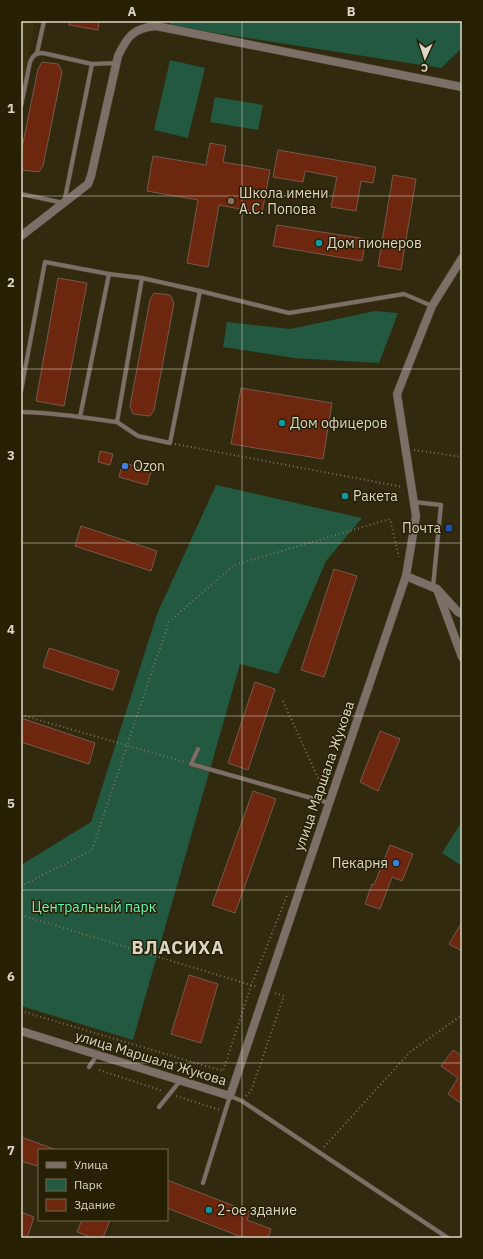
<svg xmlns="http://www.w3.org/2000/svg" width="483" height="1259" font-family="'IBM Plex Sans',sans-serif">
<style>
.built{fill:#39310c}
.green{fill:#235841}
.building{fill:#6c270e;stroke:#76584e}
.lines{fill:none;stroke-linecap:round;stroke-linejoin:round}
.service-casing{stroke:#4c462c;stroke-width:5}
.minor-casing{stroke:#4c462c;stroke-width:9}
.tertiary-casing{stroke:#4c462c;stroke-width:9}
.path{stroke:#79735d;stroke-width:2;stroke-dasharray:1 3;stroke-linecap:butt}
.service{stroke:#7c6f68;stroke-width:4}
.minor{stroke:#7c6f68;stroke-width:8}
.tertiary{stroke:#7c6f68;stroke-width:8}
.grid{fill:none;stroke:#dbd7c7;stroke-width:1;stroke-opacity:0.55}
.education-dot{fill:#8d6e63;stroke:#272005;stroke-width:1.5}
.culture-dot{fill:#0f9aa8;stroke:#272005;stroke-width:1.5}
.shop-dot{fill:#3f7fe0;stroke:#272005;stroke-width:1.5}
.transit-dot{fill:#1a4fb4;stroke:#272005;stroke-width:1.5}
.labels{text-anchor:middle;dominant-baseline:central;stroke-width:3;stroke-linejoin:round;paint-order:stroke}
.poi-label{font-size:14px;fill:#dbd7c7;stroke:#272005;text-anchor:start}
.street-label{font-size:14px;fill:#dbd7c7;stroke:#272005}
.park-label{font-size:14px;fill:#61fcbb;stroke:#272005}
.district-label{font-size:18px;font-weight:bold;letter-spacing:1px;fill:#dbd7c7;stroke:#272005}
.neatline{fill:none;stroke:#dbd7c7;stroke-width:1.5}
.grid-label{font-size:13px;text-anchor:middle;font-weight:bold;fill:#dbd7c7}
</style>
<rect width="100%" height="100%" fill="#312a0f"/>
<!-- built -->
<polygon class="built" points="21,21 35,21 21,93"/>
<!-- green -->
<g class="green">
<polygon points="169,21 462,21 462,48 441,68 171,26"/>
<polygon points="170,60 205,68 188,138 154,130"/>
<polygon points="215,97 263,105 258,130 210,122"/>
<polygon points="375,311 398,313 379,363 294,358 223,347 227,322 290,329"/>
<polygon points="216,485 362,518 326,561 278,674 240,664 133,1040 21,1006 21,865 91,822 157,614"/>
<polygon points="462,821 462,866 442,853"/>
</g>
<!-- building -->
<g class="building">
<polygon points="69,21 99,21 98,30 69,25"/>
<polygon points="42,62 58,64 62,72 43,166 39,172 22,170 21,166 21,153 38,69"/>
<polygon points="210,143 226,146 223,162 270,170 262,213 219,205 208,267 187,263 198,200 147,191 153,156 206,165"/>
<polygon points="278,150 376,167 373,183 361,181 356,211 331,207 337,177 305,171 303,182 273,177"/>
<polygon points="393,175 416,179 401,270 378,266"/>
<polygon points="277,225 366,239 362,261 273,246"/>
<polygon points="58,278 87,283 64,406 36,401"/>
<polygon points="154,293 170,295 174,303 154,410 150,416 133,414 130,406 150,300"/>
<polygon points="241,388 332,403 323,459 231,444"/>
<polygon points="100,451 113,454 110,465 98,462"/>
<polygon points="123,462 151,472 147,485 119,477"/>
<polygon points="81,526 157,551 151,571 75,546"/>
<polygon points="334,569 357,576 324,677 301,670"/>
<polygon points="49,648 119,671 113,690 43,667"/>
<polygon points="255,682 275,689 248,770 228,763"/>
<polygon points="21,718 95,743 89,764 21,742"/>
<polygon points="380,731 400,739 378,791 360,782"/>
<polygon points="253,791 276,799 235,913 212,905"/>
<polygon points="390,845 413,854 402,881 392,877 380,909 365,904 372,884 374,885"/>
<polygon points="462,922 462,951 449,944"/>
<polygon points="189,975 218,984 201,1043 171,1034"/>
<polygon points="453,1050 462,1056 462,1104 448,1094 458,1078 441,1066"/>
<polygon points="21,1137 54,1149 54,1150 39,1150 39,1162 37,1166 21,1161"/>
<polygon points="167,1180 250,1212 247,1220 271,1229 268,1238 244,1238 167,1208"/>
<polygon points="21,1212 34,1217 27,1238 21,1238"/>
<polygon points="82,1220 110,1220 103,1238 93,1238 77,1232"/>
</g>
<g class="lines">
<defs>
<g id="service">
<polyline points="37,53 44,21"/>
<path d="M21,106L30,62C33,55 36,53 43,53L92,64L116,63"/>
<polyline points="21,194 64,203 92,64"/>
<polyline points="200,291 289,313 404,294 432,306"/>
<polyline points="21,391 45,262 109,274"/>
<path d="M21,412C53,412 85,418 117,422L142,278L109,274L80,417"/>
<polyline points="117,422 138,436 170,443 200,291 142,278"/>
<polyline points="414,502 441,505 433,587"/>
<polyline points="198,749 191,764 329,803"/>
<polyline points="89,1067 97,1055"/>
<polyline points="159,1107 180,1081"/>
<polyline points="203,1183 230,1096 242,1101 448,1238"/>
</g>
<g id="minor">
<path d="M21,236L88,184L91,176L118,56C127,37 133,28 156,26L462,87"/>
<polyline points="406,576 437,589 458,612 462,614"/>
<polyline points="437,589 462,657"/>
</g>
<polyline id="tertiary" points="21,1031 230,1096 406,576 416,516 397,394 432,306 462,258"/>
</defs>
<!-- service casing -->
<use href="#service" class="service-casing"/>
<!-- minor casing -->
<use href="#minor" class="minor-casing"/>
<!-- tertiary casing -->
<use href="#tertiary" class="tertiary-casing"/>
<!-- path -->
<g class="path">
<polyline points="175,444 403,487"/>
<polyline points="414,450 462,457"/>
<polyline points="283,701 324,791"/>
<polyline points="21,715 185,762"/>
<polyline points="21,886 92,850 148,683 169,622 234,565 390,519 399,557"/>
<polyline points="21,915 257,987"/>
<polyline points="21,1011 223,1071 251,986 288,893"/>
<polyline points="99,1070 163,1091"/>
<polyline points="176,1096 220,1110"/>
<polyline points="246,1096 251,1091 284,996 275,993"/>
<polyline points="324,1147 410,1052 462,1015"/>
</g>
<!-- service -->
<use href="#service" class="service"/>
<!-- minor -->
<use href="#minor" class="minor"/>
<!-- tertiary -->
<use href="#tertiary" class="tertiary"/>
</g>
<!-- grid -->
<path class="grid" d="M242,21V1238M21,196H462M21,369H462M21,543H462M21,716H462M21,890H462M21,1063H462"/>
<!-- markers -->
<circle class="education-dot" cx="231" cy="201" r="4"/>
<g class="culture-dot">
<circle cx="319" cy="243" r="4"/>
<circle cx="282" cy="423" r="4"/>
<circle cx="345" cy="496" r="4"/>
<circle cx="209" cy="1210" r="4"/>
</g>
<g class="shop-dot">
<circle cx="125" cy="466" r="4"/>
<circle cx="396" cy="863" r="4"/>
</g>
<rect class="transit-dot" x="445" y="524" width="8" height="8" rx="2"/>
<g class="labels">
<!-- poi labels -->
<g class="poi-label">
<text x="239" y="193">Школа имени<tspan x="239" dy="16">А.С. Попова</tspan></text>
<text x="327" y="243">Дом пионеров</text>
<text x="290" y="423">Дом офицеров</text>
<text x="133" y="466">Ozon</text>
<text x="353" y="496">Ракета</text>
<text x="441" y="528" text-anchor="end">Почта</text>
<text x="388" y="863" text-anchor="end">Пекарня</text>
<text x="217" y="1210">2-ое здание</text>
</g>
<!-- street labels -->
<g class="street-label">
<text transform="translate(324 776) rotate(-71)">улица Маршала Жукова</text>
<text transform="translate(151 1058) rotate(17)">улица Маршала Жукова</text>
</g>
<!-- park labels -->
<g class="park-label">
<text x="94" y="907">Центральный парк</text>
</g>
<!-- district labels -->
<g class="district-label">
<text x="178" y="947">ВЛАСИХА</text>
</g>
</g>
<!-- border -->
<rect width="483" height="1259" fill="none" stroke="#272005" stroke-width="44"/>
<!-- legend -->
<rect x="38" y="1149" width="130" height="72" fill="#272005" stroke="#6f6953"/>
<rect x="46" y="1162" width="20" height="6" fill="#7c6f68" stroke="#6f6953"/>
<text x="74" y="1169" font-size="12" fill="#dbd7c7">Улица</text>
<rect x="46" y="1179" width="20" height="12" fill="#235841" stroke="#6f6953"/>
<text x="74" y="1189" font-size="12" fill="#dbd7c7">Парк</text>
<rect x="46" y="1199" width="20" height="12" fill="#6c270e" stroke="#6f6953"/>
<text x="74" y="1209" font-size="12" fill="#dbd7c7">Здание</text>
<!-- north arrow -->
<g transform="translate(425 58) rotate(183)" stroke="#272005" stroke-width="3" paint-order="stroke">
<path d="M0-3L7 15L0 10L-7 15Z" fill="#dbd7c7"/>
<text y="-6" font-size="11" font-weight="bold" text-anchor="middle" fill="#dbd7c7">С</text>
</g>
<rect x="22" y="22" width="439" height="1215" class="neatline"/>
<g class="grid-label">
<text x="132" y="16">A</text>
<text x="351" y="16">B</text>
<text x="11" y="113">1</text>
<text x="11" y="287">2</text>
<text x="11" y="460">3</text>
<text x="11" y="634">4</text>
<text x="11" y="808">5</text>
<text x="11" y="981">6</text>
<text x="11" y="1155">7</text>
</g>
</svg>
